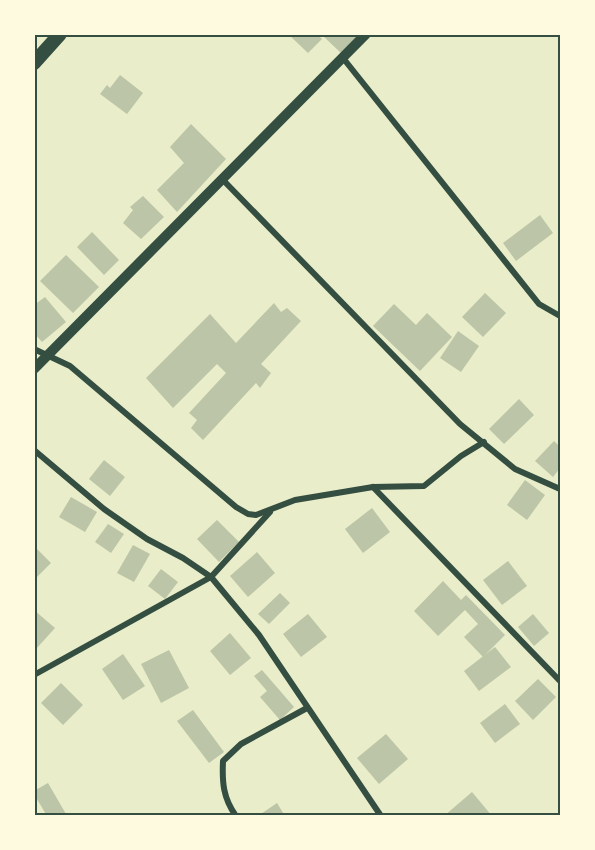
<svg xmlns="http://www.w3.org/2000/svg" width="595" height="850" font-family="'Nunito Sans',sans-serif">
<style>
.building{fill:#bcc5a7}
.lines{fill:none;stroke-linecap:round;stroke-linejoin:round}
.minor{stroke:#344e41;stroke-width:6}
.tertiary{stroke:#344e41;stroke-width:10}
.trunk{stroke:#344e41;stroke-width:14}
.neatline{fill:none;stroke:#344e41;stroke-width:2}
</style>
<rect width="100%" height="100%" fill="#e9edc9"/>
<!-- building -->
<g class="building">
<polygon points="288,34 317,34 322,39 308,53"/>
<polygon points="321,34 361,34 342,54"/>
<polygon points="120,75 143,93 127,114 100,94 107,85 110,88"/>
<polygon points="191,124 226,159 177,212 157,190 184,163 170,147"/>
<polygon points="143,196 164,217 141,239 123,223 133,210 130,207"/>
<polygon points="540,215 553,233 516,261 503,243"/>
<polygon points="92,232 119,260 104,275 77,247"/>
<polygon points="66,255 99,287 73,313 40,281"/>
<polygon points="485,293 506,313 483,337 462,317"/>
<polygon points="45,297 66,322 42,342 34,333 34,305"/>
<polygon points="274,303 281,312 287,308 301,321 261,364 271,373 260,388 256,383 203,440 191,428 197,420 189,413 226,373 217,364 173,408 146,378 210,314 236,343"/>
<polygon points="394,304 416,325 427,313 452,337 420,371 373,326"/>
<polygon points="458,331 479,346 461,372 440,358"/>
<polygon points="519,399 534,415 504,444 489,429"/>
<polygon points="554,441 560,447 560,468 553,477 535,461"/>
<polygon points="104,460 125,477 110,496 89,479"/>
<polygon points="525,480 545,495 527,520 507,505"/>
<polygon points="71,497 97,512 85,532 59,517"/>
<polygon points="372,508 390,532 363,553 345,529"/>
<polygon points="217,520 239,542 219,562 197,539"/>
<polygon points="108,524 124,534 111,553 95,542"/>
<polygon points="133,545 150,554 134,582 117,573"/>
<polygon points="34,546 51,563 36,578 34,576"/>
<polygon points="257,552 275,573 248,597 230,576"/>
<polygon points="508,561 527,586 502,605 483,580"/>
<polygon points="161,569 178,582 165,599 148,586"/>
<polygon points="443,581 461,600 466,595 505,635 483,657 464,637 478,624 465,610 438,636 414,611"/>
<polygon points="280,593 290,603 269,624 258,614"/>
<polygon points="34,610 55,628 36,649 34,648"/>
<polygon points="308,614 327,637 301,657 283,634"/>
<polygon points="533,614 549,633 534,646 518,627"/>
<polygon points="230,633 251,658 230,675 210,651"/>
<polygon points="495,647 511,667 479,691 464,671"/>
<polygon points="169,650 189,688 161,703 141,664"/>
<polygon points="123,654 145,686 123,700 102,669"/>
<polygon points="262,670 294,707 280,720 260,697 267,691 254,676"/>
<polygon points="538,679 556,697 533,720 515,701"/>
<polygon points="61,683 83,705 63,725 41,703"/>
<polygon points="505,704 520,724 495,743 480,723"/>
<polygon points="193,710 224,752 209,763 177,721"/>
<polygon points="386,734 408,759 379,784 357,758"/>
<polygon points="48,783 66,814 64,816 47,816 34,794 34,791"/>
<polygon points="472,792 492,816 444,816"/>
<polygon points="277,803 285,816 258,816"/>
</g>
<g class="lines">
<!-- minor -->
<g class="minor">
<polyline points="343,58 539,304 560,316"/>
<polyline points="223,180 460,424 515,469 560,489"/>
<polyline points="34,349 70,366 236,507 248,514 256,515 295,500 373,487 424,486 461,456 484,442"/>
<polyline points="34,450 104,509 147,539 183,558 211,577 259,635 381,816"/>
<polyline points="373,487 560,681"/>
<polyline points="34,675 211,577 270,512"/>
<path d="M236,816C223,798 222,782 223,761L241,744L307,708"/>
</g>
<!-- tertiary -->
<polyline class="tertiary" points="34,369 366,34"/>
<!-- trunk -->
<polyline class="trunk" points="34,63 60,34"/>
</g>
<!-- border -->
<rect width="595" height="850" fill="none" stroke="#fefae0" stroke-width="72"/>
<rect x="36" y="36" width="523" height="778" class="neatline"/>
</svg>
